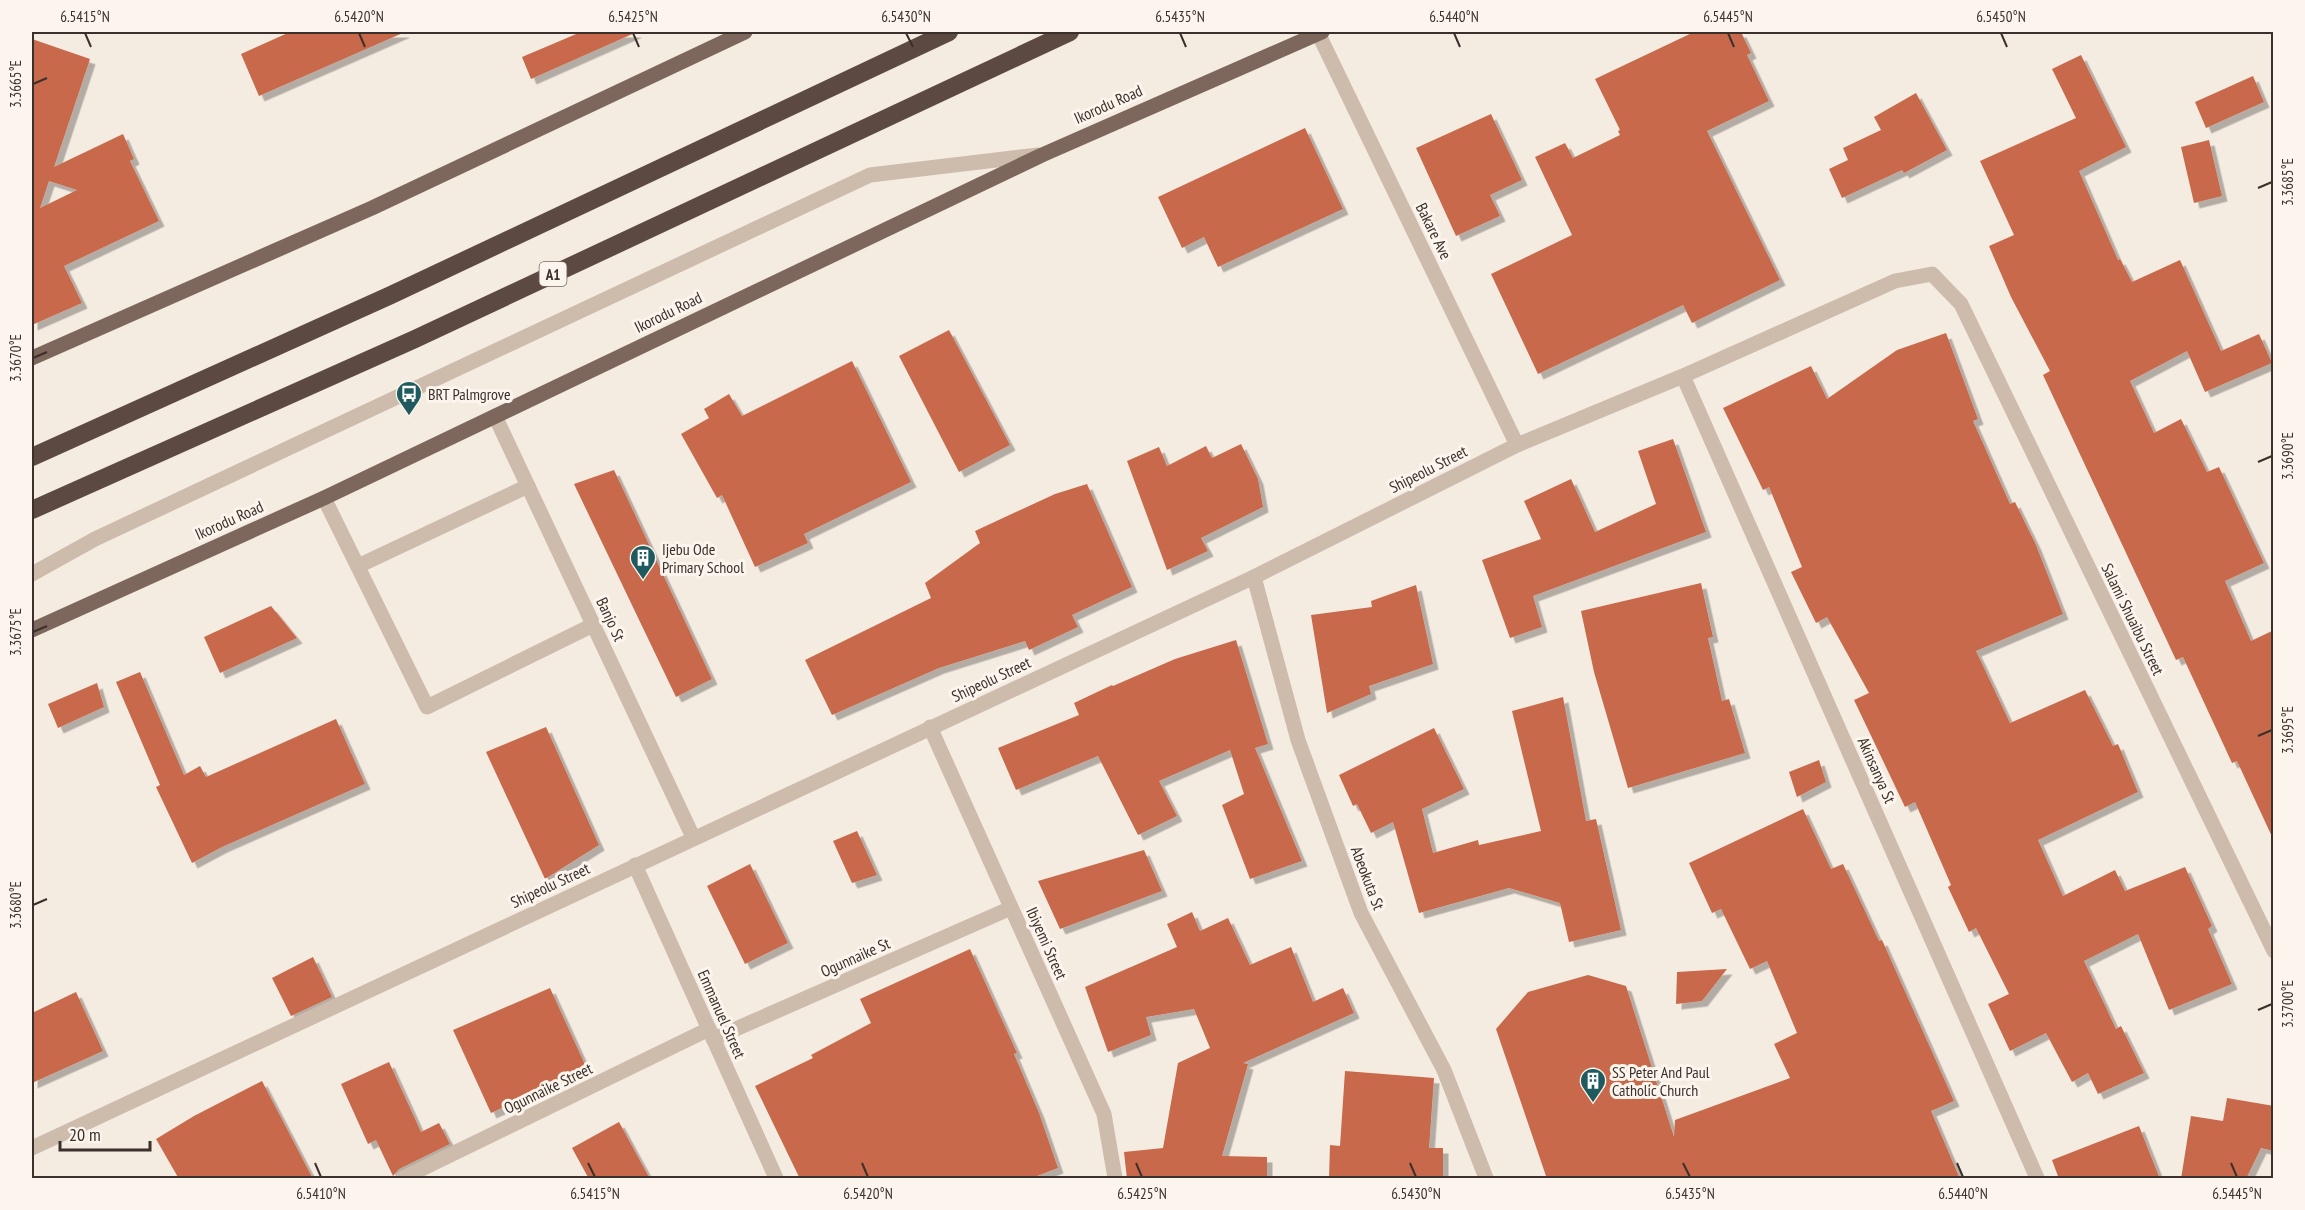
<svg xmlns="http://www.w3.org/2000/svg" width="2305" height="1210" font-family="'PT Sans Narrow',sans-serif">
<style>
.building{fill:#c8694b;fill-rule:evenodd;filter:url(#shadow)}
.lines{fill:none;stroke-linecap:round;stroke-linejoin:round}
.service{stroke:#cdbbac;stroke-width:15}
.minor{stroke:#cdbbac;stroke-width:15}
.tertiary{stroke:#cdbbac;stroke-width:15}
.primary{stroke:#7d675c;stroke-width:15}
.motorway{stroke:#5c4a42;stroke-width:18}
.ticks{fill:none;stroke:#3b302b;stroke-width:2}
.labels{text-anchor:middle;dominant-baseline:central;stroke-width:6;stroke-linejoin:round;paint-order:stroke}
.shield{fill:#fbf5ee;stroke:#756b66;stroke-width:1.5}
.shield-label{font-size:15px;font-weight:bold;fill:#3b302b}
.street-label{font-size:16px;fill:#3b302b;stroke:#fbf5ee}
.poi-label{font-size:16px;fill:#3b302b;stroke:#fbf5ee;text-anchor:start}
.neatline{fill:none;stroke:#3b302b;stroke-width:2}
.ticks-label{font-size:15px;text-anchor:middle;fill:#3b302b}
</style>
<defs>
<filter id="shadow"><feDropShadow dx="5.5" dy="5.5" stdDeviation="0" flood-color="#0004"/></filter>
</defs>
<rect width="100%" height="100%" fill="#f4ebe1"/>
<!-- building -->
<g class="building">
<polygon points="290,32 405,32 259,96 241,54"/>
<polygon points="581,32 637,32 531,79 522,57"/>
<polygon points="1694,32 1741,32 1751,53 1747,55 1769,101 1707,131 1780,280 1692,323 1683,305 1538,374 1491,274 1572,235 1535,157 1565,143 1573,158 1620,135 1618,131 1620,130 1595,79"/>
<path d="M32,39L90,59L54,167L123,134L134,159L130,161L159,221L64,266L82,303L32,325ZM49,181L77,190L40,208Z"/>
<polygon points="2081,55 2126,147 2079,171 2118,260 2120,259 2132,282 2180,260 2221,351 2259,334 2272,363 2205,392 2187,351 2130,381 2154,433 2181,419 2207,472 2219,467 2264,563 2225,581 2251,641 2274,630 2274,841 2237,761 2232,763 2183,657 2176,660 2043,375 2050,371 2011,297 1989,246 2014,235 1980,161 2076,118 2052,69"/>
<polygon points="2253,76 2264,102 2206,128 2195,102"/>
<polygon points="1916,93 1947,150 1904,173 1902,170 1842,198 1829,169 1848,160 1843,148 1881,130 1874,117"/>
<polygon points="1491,114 1522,180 1490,195 1500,216 1456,236 1416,148"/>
<polygon points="1305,128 1343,209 1218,267 1204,237 1182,248 1158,197"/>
<polygon points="2209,140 2222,196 2194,203 2181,147"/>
<polygon points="949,330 1010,445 959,472 899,356"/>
<polygon points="1946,333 1978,419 1973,421 2010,504 2015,502 2036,545 2063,614 1976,651 2010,723 2085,690 2113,746 2118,744 2138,792 2038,840 2063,896 2115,870 2125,891 2185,867 2212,926 2208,929 2232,984 2169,1010 2138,934 2084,961 2116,1029 2121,1026 2144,1073 2098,1094 2088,1073 2072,1082 2046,1033 2010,1051 1988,1004 2009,994 1976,928 1969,932 1948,887 1951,885 1915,802 1905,807 1854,700 1869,693 1827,617 1816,623 1791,572 1802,567 1769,487 1763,490 1723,408 1811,366 1827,399 1897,350"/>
<polygon points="852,361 911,482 804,534 808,543 755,567 722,495 717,498 681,434 709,418 704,409 729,394 742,416"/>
<polygon points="1673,439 1706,532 1533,596 1542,627 1510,638 1482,560 1541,539 1524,501 1571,479 1595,532 1656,504 1638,451"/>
<polygon points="1241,444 1258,479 1263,507 1201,538 1208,551 1167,570 1127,461 1159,447 1167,466 1206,446 1212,458"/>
<polygon points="614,470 712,679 676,697 574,484"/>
<polygon points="1087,484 1132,587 1072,615 1078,627 1029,650 1025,641 939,668 832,715 805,660 931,598 925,583 980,543 975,531 1055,494"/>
<polygon points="1701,583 1713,637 1708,638 1722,701 1729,699 1745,753 1628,788 1594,672 1581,611"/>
<polygon points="1416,585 1433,664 1369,686 1371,694 1327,713 1311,615 1372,607 1371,601"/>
<polygon points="271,606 297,638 220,673 204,637"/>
<polygon points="1236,640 1268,744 1255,748 1302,861 1250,879 1222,805 1244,794 1230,750 1159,781 1177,816 1138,835 1098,756 1016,790 998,748 1079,715 1074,703 1112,685 1113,686 1175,659"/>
<polygon points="140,672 184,775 200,766 206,777 336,719 365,784 222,847 192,863 156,787 160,785 116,682"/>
<polygon points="97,683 104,707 58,728 48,704"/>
<polygon points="1563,697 1586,821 1596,819 1621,930 1569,942 1560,903 1509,888 1419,913 1393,822 1371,833 1357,804 1353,806 1339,775 1434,728 1464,789 1422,809 1433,853 1478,840 1479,845 1541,831 1512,711"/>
<polygon points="546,727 599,845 545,879 486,752"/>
<polygon points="1819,760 1826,782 1797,797 1789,772"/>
<polygon points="1803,809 1831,869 1843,864 1879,941 1882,940 1954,1101 1931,1111 1960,1179 1547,1179 1496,1029 1528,992 1588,975 1626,986 1674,1137 1675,1120 1790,1078 1774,1044 1797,1033 1767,961 1750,969 1721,909 1712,913 1689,863"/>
<polygon points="857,831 877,875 852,883 833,841"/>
<polygon points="1144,850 1162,891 1060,929 1038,881"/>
<polygon points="750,864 788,943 745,964 707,886"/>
<polygon points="1192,912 1200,931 1228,918 1250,965 1291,947 1313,1002 1343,988 1354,1013 1243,1063 1248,1064 1222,1156 1267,1157 1267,1179 1127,1179 1124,1152 1163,1148 1178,1063 1210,1048 1194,1009 1146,1017 1151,1035 1108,1052 1085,987 1177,947 1167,924"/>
<polygon points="970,949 1017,1053 1014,1054 1039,1113 1058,1168 1029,1179 800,1179 755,1086 813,1058 811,1055 871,1023 860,999"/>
<polygon points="313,957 332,997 291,1016 272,978"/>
<polygon points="1727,969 1702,1001 1676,1004 1677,972"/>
<polygon points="550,988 587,1069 491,1113 453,1030"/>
<polygon points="76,992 103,1051 32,1083 32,1013"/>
<polygon points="389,1062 421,1132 439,1123 450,1144 399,1169 393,1176 376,1140 368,1144 341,1084"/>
<polygon points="1345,1071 1434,1078 1429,1148 1443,1148 1443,1179 1329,1179 1330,1145 1340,1146"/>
<polygon points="262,1081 313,1179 179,1179 156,1139 194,1116"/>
<polygon points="2227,1098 2274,1106 2274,1151 2261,1148 2246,1179 2181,1179 2191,1116 2223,1121"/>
<polygon points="619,1122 650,1179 589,1179 572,1148"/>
<polygon points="2139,1126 2160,1179 2059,1179 2052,1160"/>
</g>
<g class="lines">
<!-- service -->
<g class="service">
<polyline points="324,498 427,707 593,625"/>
<polyline points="358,566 528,486"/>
<polyline points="32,574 95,539 870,175 1038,155"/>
</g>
<!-- minor -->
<g class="minor">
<polyline points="1318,33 1517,445"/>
<polyline points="1683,376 2037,1178"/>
<polyline points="495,416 693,837"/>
<polyline points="1254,577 1298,740 1361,913 1444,1070 1486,1178"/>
<polyline points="930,727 1104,1114 1115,1178"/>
<polyline points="635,865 776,1178"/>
<polyline points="713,1039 1011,908"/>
<polyline points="403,1178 709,1029"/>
</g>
<!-- tertiary -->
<polyline class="tertiary" points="32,1148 1254,577 1517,445 1683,376 1895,281 1932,274 1961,304 2274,951"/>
<!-- primary -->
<g class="primary">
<polyline points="32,358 372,208 745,32"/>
<polyline points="32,630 324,498 1042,155 1322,32"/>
</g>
<!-- motorway -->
<g class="motorway">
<polyline points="32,457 391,295 949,32"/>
<polyline points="32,510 415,339 1070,32"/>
</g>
</g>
<!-- ticks -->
<path class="ticks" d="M85,33L91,47M359,33L365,47M633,33L639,47M906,33L913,47M1180,33L1186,47M1454,33L1460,47M1728,33L1734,47M2001,33L2007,47M33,84L47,78M2258,188L2272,182M33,358L47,352M2258,462L2272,456M33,632L47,626M2258,736L2272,730M33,905L47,899M2258,1010L2272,1004M315,1163L321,1177M588,1163L595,1177M862,1163L868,1177M1136,1163L1142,1177M1410,1163L1416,1177M1683,1163L1690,1177M1957,1163L1963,1177M2231,1163L2237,1177"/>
<!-- icons -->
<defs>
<symbol id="bus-pin" viewBox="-11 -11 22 30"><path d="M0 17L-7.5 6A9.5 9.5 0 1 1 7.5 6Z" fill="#1f5a5e" stroke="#fbf5ee"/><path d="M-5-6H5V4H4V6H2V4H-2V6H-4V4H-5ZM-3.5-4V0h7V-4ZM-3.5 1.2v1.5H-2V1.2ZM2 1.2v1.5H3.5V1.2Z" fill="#fff"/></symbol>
<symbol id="building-pin" viewBox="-11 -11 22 30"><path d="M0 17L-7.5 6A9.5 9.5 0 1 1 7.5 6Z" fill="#1f5a5e" stroke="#fbf5ee"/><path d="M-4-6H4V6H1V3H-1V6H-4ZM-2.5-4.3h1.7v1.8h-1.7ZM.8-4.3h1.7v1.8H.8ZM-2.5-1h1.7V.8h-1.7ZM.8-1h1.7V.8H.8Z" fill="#fff"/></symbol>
</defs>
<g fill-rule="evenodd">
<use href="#bus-pin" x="394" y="379" width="30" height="40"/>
<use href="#building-pin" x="628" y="543" width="30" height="40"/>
<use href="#building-pin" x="1578" y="1066" width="30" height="40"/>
</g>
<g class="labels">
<!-- shield labels -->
<rect class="shield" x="539.5" y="262" width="27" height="24" rx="4.5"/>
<g class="shield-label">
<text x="553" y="274">A1</text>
</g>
<!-- street labels -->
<g class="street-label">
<text transform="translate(1108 104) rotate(-24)">Ikorodu Road</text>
<text transform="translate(1434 231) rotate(64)">Bakare Ave</text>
<text transform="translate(668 312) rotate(-26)">Ikorodu Road</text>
<text transform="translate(1428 469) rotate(-27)">Shipeolu Street</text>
<text transform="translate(229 520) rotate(-24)">Ikorodu Road</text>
<text transform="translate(611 619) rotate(65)">Banjo St</text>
<text transform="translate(2133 619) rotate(64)">Salami Shuaibu Street</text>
<text transform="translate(991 679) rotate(-25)">Shipeolu Street</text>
<text transform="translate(1877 770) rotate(66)">Akinsanya St</text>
<text transform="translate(1368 878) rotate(69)">Abeokuta St</text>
<text transform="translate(550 885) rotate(-25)">Shipeolu Street</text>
<text transform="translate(1047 943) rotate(66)">Ibiyemi Street</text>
<text transform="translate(855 957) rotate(-24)">Ogunnaike St</text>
<text transform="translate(722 1014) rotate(66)">Emmanuel Street</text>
<text transform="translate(548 1088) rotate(-26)">Ogunnaike Street</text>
</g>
<!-- poi labels -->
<g class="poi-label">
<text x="428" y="394">BRT Palmgrove</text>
<text x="662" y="549">Ijebu Ode<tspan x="662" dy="18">Primary School</tspan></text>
<text x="1612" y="1072">SS Peter And Paul<tspan x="1612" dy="18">Catholic Church</tspan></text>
</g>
</g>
<!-- border -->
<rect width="2305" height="1210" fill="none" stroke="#fbf5ee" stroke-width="66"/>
<!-- scale -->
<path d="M60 1141v9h90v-9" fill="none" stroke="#3b302b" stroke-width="3"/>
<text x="69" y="1141" font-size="18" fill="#3b302b" stroke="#fbf5ee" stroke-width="4.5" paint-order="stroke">20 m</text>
<rect x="33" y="33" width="2239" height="1144" class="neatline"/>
<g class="ticks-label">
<text x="85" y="22">6.5415°N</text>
<text x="359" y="22">6.5420°N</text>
<text x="633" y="22">6.5425°N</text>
<text x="906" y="22">6.5430°N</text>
<text x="1180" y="22">6.5435°N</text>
<text x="1454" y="22">6.5440°N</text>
<text x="1728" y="22">6.5445°N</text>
<text x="2001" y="22">6.5450°N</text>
<text transform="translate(16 84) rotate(-90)" y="5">3.3665°E</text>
<text transform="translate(2288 182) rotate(-90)" y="5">3.3685°E</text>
<text transform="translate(16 358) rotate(-90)" y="5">3.3670°E</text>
<text transform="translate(2288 456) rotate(-90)" y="5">3.3690°E</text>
<text transform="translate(16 632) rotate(-90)" y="5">3.3675°E</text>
<text transform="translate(2288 730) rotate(-90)" y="5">3.3695°E</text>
<text transform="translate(16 905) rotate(-90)" y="5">3.3680°E</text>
<text transform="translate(2288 1004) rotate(-90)" y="5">3.3700°E</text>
<text x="321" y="1199">6.5410°N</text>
<text x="595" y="1199">6.5415°N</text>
<text x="868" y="1199">6.5420°N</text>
<text x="1142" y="1199">6.5425°N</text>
<text x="1416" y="1199">6.5430°N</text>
<text x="1690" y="1199">6.5435°N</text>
<text x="1963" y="1199">6.5440°N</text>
<text x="2237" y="1199">6.5445°N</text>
</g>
</svg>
